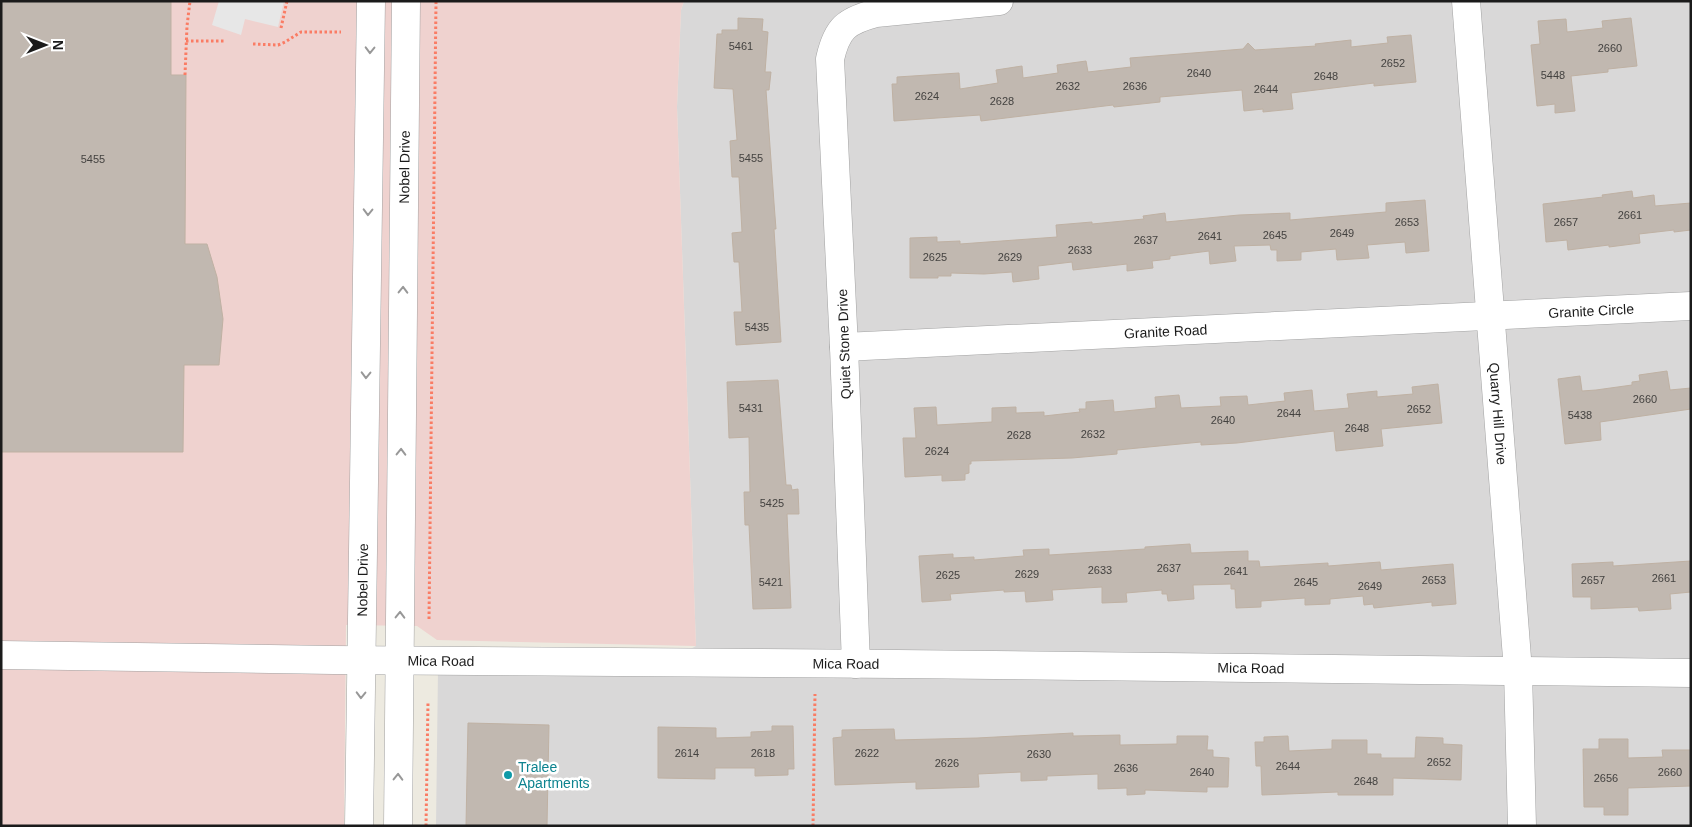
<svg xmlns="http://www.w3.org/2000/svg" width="1692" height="827" font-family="Helvetica,sans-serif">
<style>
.residential{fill:#d9d8d8}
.commercial{fill:#efd2cf}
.parking{fill:#e7e7e7}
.building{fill:#c1b8b0;stroke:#bfb1a3}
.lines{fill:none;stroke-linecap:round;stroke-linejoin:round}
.minor-casing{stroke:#a2a2a2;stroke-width:29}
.path{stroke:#fa7c64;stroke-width:3;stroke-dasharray:2.5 2.5;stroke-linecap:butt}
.minor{stroke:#fff;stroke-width:28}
.oneway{stroke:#989898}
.culture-dot{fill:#0f9aa8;stroke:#fff;stroke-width:2}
.labels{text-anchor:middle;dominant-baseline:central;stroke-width:5;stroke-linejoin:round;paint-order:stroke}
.number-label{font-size:11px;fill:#444240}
.street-label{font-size:14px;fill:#1b1b1b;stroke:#fff}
.culture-label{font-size:14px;fill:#0d838f;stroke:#fff;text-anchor:start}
</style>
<rect width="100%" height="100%" fill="#edeae0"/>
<!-- residential -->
<polygon class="residential" points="684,1 1691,1 1691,826 436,826 438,670 640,676 696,646 677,107 681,10"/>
<!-- commercial -->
<polygon class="commercial" points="1,1 684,1 681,10 677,107 696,646 437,640 417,626 346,625 344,826 1,826"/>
<!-- parking -->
<polygon class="parking" points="219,1 284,1 278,27 245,19 241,35 212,25"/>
<!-- building -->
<g class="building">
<polygon points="1,1 171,1 171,75 186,75 185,244 207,244 217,277 223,319 219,365 184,365 183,452 1,452"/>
<polygon points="738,18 763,19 762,31 768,32 765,72 771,72 769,90 766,90 774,203 776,229 774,229 781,342 736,345 734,312 742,312 739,262 734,262 732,233 742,232 739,177 732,177 730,141 737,140 733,89 714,88 717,34 722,34 722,30 738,30"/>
<polygon points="1631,18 1637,66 1608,69 1608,72 1571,76 1575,111 1555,113 1555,104 1537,106 1531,45 1540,44 1538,21 1566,19 1567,32 1603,28 1602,21"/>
<polygon points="1411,35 1416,82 1374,86 1374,83 1291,93 1293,109 1263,112 1263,109 1244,111 1242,90 1160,97 1160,102 1114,107 1113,105 981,121 980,115 894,121 892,84 897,84 897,77 959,73 960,89 998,83 996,70 1022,66 1023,78 1058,73 1057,65 1086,61 1088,72 1131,67 1130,58 1243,49 1248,43 1255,50 1316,46 1315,44 1351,40 1351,47 1388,43 1387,37"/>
<polygon points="1632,191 1633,198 1654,195 1655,206 1691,203 1691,230 1674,232 1674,230 1639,234 1640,243 1609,247 1609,245 1568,250 1567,240 1546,242 1543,204 1603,197 1602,195"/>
<polygon points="1425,200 1429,251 1406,253 1405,242 1367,245 1369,258 1337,260 1336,249 1301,252 1301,260 1277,261 1277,250 1271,250 1270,245 1234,246 1236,261 1210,264 1209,251 1170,256 1170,259 1152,261 1153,268 1127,271 1127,264 1073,270 1072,262 1038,266 1039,279 1013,282 1012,272 984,274 951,273 951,276 938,276 938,278 910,278 910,238 937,237 937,242 960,241 960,244 1057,237 1056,225 1092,222 1092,224 1144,219 1143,216 1165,213 1166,222 1239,215 1290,213 1290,220 1386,212 1386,203"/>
<polygon points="1667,371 1670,390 1691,388 1691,409 1600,422 1601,440 1565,444 1558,379 1580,376 1582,391 1596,390 1632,385 1632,382 1640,381 1639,375"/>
<polygon points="778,380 786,485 791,485 792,490 798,489 799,514 787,514 791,608 753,609 749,525 745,525 744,492 750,492 749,437 729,438 727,382"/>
<polygon points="1438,384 1442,423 1381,429 1383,446 1336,451 1334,431 1237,443 1201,445 1201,442 1117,450 1117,454 1072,458 971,461 971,464 969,464 969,473 965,474 965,480 942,481 942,475 905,477 903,438 916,438 914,408 936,407 937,425 992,422 992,408 1016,407 1016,413 1044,412 1044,416 1080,412 1079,409 1086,409 1086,402 1113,400 1114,412 1156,408 1155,397 1179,395 1181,408 1221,406 1220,397 1247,396 1248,405 1285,401 1284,393 1312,390 1314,411 1349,408 1347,394 1377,391 1377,397 1413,394 1412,387"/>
<polygon points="1190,544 1191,553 1248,551 1248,561 1259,561 1260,567 1328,563 1328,566 1380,562 1381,570 1453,564 1456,604 1432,606 1432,602 1374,608 1373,604 1364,605 1363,596 1330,599 1330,604 1305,605 1305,598 1261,601 1261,607 1236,608 1235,589 1231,589 1231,584 1193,585 1194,599 1168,601 1167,594 1162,594 1162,590 1126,593 1127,602 1102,603 1102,587 1052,590 1053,600 1026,602 1025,591 1004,592 1004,590 950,594 951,600 922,602 919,556 953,554 953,558 974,557 974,560 1024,556 1023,550 1049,549 1049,555 1145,549 1145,547"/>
<polygon points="1691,561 1691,592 1670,594 1671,609 1639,611 1638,607 1591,609 1591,597 1573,597 1572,564 1613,562 1613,566"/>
<polygon points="468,723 549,725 547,826 466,826"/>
<polygon points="772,726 793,726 794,769 788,769 788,775 755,776 755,768 715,768 715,779 658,778 658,727 716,728 716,738 751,737 751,732 772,731"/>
<polygon points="894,729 895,740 977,738 1073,733 1073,736 1120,735 1120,745 1177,744 1177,736 1208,736 1207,750 1213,750 1213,757 1229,758 1228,787 1207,787 1207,792 1145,790 1145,794 1127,795 1127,788 1098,789 1098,774 1047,776 1047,780 1021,781 1021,772 978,774 979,787 916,789 916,782 835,785 833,738 842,737 842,730"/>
<polygon points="1288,736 1289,751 1332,749 1332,740 1367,740 1367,754 1381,754 1381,758 1415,758 1416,737 1443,738 1443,744 1462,745 1461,780 1393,778 1393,795 1338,795 1338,792 1262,795 1261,766 1256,766 1255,742 1264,742 1264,737"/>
<polygon points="1599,739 1628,739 1628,758 1663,757 1662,750 1691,750 1691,786 1628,788 1628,815 1604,815 1604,807 1584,807 1583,749 1599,749"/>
</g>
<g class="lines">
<defs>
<g id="minor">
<path id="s1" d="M1466,1L1518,671L1522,826"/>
<path id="s2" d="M844,347L1691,306"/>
<path id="s3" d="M1,655L333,660L898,664L1691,673"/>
<path d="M856,664L844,347L830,59C837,28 846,21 876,13L999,1"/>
<path id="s4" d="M359,826L371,1"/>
<path id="s5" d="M398,826L406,1"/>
</g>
</defs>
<!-- minor casing -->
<use href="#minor" class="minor-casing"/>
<!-- path -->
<g class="path">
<polyline points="281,28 287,1"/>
<polyline points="186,41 226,41"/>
<polyline points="253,44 278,45 285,42 301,32 341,32"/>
<polyline points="185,75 187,26 190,1"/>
<polyline points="429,619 436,1"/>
<polyline points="426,826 428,702"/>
<polyline points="813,826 815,694"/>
</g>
<!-- minor -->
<use href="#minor" class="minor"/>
</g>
<!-- one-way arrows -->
<defs><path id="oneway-chevron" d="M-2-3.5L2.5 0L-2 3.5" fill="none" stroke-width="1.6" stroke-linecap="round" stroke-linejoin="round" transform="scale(1.25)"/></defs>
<g class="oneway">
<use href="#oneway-chevron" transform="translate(370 50) rotate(91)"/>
<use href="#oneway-chevron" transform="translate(368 212) rotate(91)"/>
<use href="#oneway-chevron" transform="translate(403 290) rotate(-89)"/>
<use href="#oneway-chevron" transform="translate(366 375) rotate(91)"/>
<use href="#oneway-chevron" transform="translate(401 452) rotate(-89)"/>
<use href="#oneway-chevron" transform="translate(400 615) rotate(-89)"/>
<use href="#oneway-chevron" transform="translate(361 695) rotate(91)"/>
<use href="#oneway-chevron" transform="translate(398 777) rotate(-89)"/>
</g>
<!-- markers -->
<circle class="culture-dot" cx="508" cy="775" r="5"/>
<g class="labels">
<!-- number labels -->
<g class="number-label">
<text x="741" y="46">5461</text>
<text x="1610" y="48">2660</text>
<text x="1393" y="63">2652</text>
<text x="1199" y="73">2640</text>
<text x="1553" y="75">5448</text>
<text x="1326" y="76">2648</text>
<text x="1068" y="86">2632</text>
<text x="1135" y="86">2636</text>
<text x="1266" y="89">2644</text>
<text x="927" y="96">2624</text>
<text x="1002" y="101">2628</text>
<text x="751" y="158">5455</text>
<text x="93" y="159">5455</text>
<text x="1630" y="215">2661</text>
<text x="1407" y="222">2653</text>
<text x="1566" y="222">2657</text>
<text x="1342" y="233">2649</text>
<text x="1275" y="235">2645</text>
<text x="1210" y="236">2641</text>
<text x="1146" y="240">2637</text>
<text x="1080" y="250">2633</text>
<text x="935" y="257">2625</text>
<text x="1010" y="257">2629</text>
<text x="757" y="327">5435</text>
<text x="1645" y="399">2660</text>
<text x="751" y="408">5431</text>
<text x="1419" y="409">2652</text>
<text x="1289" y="413">2644</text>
<text x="1580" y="415">5438</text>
<text x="1223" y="420">2640</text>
<text x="1357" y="428">2648</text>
<text x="1093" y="434">2632</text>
<text x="1019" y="435">2628</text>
<text x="937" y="451">2624</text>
<text x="772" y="503">5425</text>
<text x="1169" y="568">2637</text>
<text x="1100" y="570">2633</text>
<text x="1236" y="571">2641</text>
<text x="1027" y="574">2629</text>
<text x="948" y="575">2625</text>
<text x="1664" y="578">2661</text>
<text x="1434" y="580">2653</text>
<text x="1593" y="580">2657</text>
<text x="771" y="582">5421</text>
<text x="1306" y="582">2645</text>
<text x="1370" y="586">2649</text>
<text x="687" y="753">2614</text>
<text x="763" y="753">2618</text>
<text x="867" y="753">2622</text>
<text x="1039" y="754">2630</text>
<text x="1439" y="762">2652</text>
<text x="947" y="763">2626</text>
<text x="1288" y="766">2644</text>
<text x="1126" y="768">2636</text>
<text x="1202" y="772">2640</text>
<text x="1670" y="772">2660</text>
<text x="1606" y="778">2656</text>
<text x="1366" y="781">2648</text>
</g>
<!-- street labels -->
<g class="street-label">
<text stroke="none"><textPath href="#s5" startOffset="659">Nobel Drive</textPath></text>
<text stroke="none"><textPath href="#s2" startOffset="748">Granite Circle</textPath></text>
<text stroke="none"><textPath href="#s2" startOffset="322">Granite Road</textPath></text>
<text transform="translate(844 344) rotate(-92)">Quiet Stone Drive</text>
<text stroke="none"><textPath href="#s1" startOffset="414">Quarry Hill Drive</textPath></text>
<text stroke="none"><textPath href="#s4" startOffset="246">Nobel Drive</textPath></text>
<text stroke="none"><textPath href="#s3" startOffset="440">Mica Road</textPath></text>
<text stroke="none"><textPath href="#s3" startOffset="845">Mica Road</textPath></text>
<text stroke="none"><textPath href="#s3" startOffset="1250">Mica Road</textPath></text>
</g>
<!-- culture labels -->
<g class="culture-label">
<text x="518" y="767">Tralee<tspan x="518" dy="16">Apartments</tspan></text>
</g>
</g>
<!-- border -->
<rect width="1692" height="827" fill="none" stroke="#1b1b1b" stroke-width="5"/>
<!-- north arrow -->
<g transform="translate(45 45) rotate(90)" stroke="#ffffff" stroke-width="4" paint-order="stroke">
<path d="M0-4L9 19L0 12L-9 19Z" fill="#1b1b1b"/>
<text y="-8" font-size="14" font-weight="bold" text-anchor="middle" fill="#1b1b1b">N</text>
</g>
</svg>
